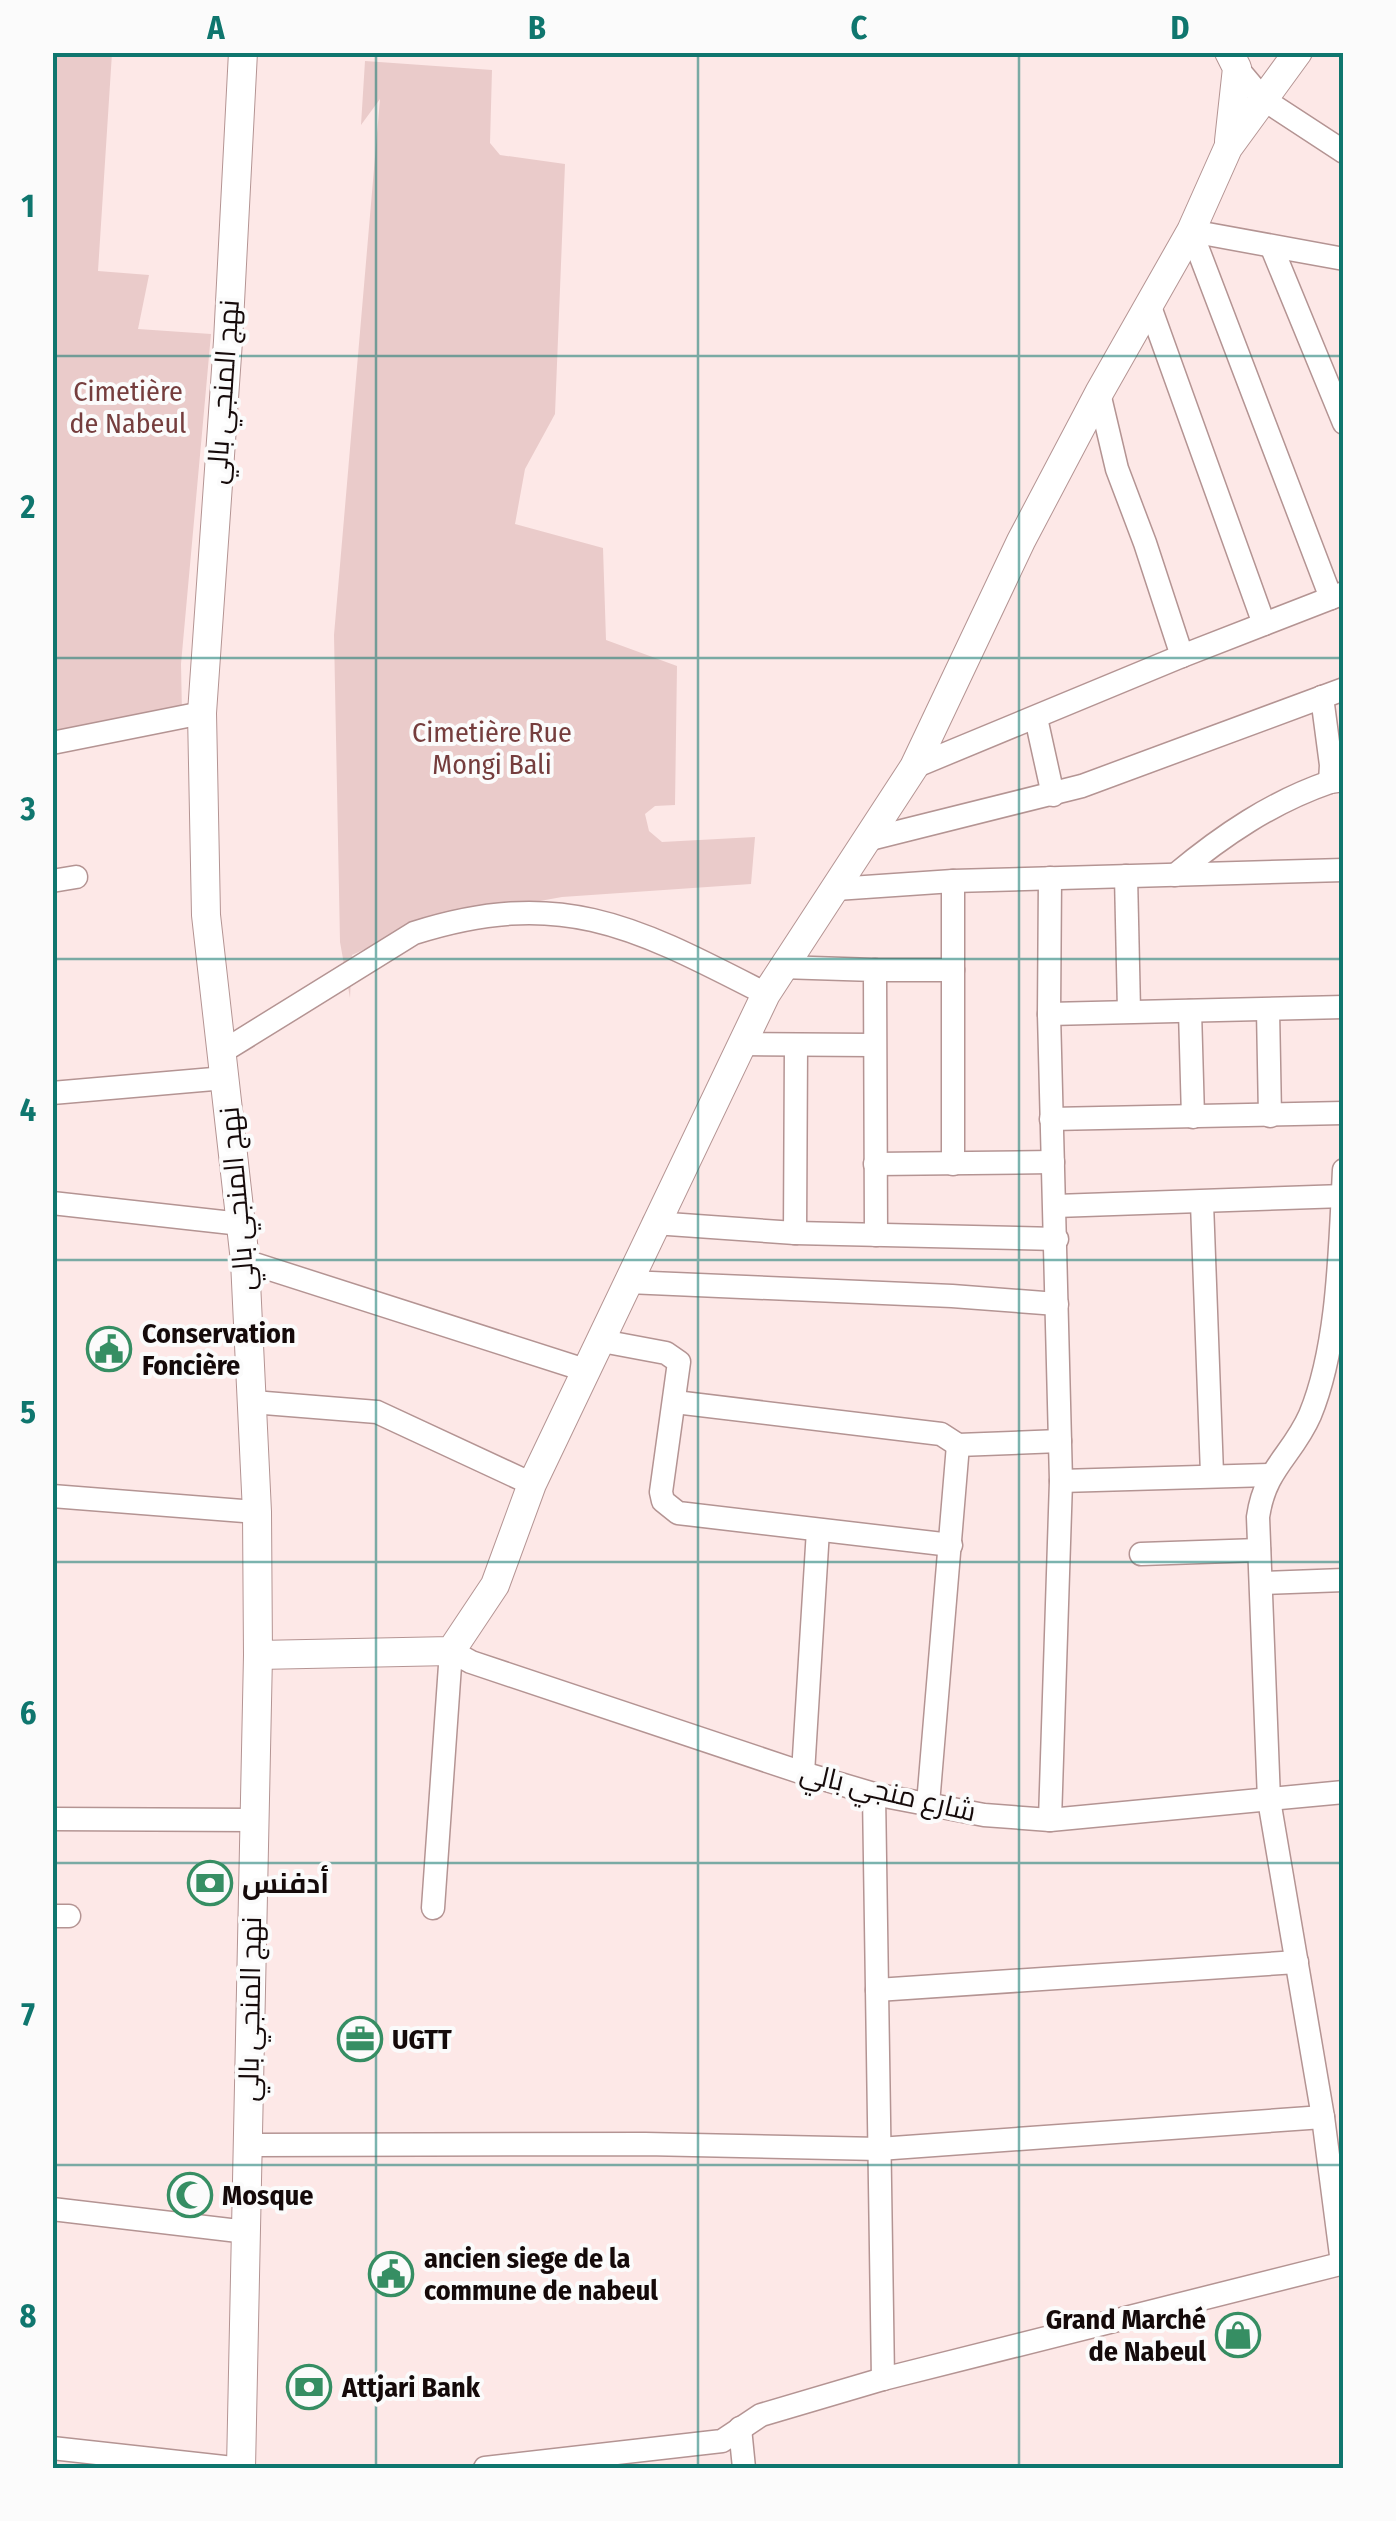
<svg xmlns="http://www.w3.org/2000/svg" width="1396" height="2521" font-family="'Fira Sans Condensed',Cairo,sans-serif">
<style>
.green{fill:#eacbca}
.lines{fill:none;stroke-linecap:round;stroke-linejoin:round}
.minor-casing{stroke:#b49493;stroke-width:25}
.tertiary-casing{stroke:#b49493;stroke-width:30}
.minor{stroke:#fff;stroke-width:22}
.tertiary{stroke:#fff;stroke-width:28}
.grid{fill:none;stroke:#0f766e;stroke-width:2.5;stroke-opacity:0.55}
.labels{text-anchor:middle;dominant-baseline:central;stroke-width:8;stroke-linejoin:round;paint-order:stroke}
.park-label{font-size:28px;fill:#753d3d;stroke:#fbfbfb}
.street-label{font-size:28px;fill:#150a0a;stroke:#fbfbfb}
.poi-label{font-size:28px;font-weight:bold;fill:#150a0a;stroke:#fbfbfb;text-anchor:start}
.neatline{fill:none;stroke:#0f766e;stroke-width:4}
.grid-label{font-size:32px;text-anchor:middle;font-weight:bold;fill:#0f766e}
</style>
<rect width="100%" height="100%" fill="#fde8e7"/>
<!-- green -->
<g class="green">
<polygon points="53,53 112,53 98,271 149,275 138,329 211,334 181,664 182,714 53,738"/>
<polygon points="365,61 492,70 490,143 500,155 565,164 555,414 525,469 515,524 603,548 606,640 677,666 675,805 655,806 645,814 649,831 662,842 755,837 751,884 562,897 424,922 352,955 350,998 340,942 334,635 380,99 361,125"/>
</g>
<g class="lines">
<defs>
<g id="minor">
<polyline points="1237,68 1263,99 1344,152"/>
<polyline points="1191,231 1331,598"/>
<polyline points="1191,231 1344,259"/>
<polyline points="1272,248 1344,423"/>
<polyline points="1149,304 1264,624"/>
<polyline points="1099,393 1117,469 1145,543 1182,656"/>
<polyline points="1322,697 1331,765 1330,782 1344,780"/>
<polyline points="1036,718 1053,795"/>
<polyline points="52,743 202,713"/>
<polyline points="914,767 1182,656 1344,593"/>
<polyline points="870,839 1082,786 1344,689"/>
<path d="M1175,875C1223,835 1272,802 1330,782"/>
<polyline points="1126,876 1129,1011"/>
<polyline points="52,881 76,877"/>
<polyline points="953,881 953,1164"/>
<polyline points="836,889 953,881 1344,870"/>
<polyline points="781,967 875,970 876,1235"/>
<polyline points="875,970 953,970"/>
<polyline points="1268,1010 1270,1116"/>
<polyline points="1190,1011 1193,1117"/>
<polyline points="1049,1014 1344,1007"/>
<polyline points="741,1044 873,1045"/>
<path d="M222,1052L414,933C562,886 637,928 766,994"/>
<polyline points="52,1093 225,1078"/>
<polyline points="1051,1119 1344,1113"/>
<polyline points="875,1164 1053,1162"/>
<polyline points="52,1203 241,1224"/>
<polyline points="1202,1203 1212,1474"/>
<polyline points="1056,1206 1344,1196"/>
<polyline points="654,1223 795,1233 1057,1239"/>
<polyline points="795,1233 796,1045"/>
<polyline points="245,1261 588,1371"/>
<polyline points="628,1282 952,1296 1057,1304"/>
<polyline points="602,1341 666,1353 679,1362 661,1492 663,1501 678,1513 951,1545"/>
<polyline points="252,1402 377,1412 532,1484"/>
<polyline points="675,1402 941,1434 958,1445 1060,1441"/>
<polyline points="1061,1481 1269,1475"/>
<polyline points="52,1496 257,1512"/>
<polyline points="1141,1554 1259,1550"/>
<polyline points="1263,1583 1344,1580"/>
<polyline points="803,1773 818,1530"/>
<polyline points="874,1794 883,2379"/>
<polyline points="928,1804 958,1445"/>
<polyline points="52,1819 253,1820"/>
<polyline points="1050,1820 1061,1481 1049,1014 1050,878"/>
<polyline points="433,1908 451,1651 471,1662 803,1773 874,1794 984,1815 1050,1820 1344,1792"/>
<polyline points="52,1916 69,1916"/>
<polyline points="877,1990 1297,1962"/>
<polyline points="248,2145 645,2144 879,2149 1323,2117"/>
<polyline points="52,2209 247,2232"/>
<path d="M1342,2263L1323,2117L1269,1800L1258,1517C1265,1468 1292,1456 1310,1415C1339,1345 1340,1246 1344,1170"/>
<polyline points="740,2428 744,2468"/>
<polyline points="52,2448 233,2468"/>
<polyline points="485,2468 722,2441 761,2415 883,2379 1344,2263"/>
</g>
<g id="tertiary">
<polyline points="1229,141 1237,68 1229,52"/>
<polyline points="258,1655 451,1651 495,1585 532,1484 766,994 914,767 1021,541 1099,393 1191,231 1228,148 1298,52"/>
<polyline points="241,2468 258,1655 257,1512 245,1261 206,915 202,713 228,341 243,52"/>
</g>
</defs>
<!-- minor casing -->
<use href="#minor" class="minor-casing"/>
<!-- tertiary casing -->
<use href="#tertiary" class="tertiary-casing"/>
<!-- minor -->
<use href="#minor" class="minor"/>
<!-- tertiary -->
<use href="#tertiary" class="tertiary"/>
</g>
<!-- grid -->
<path class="grid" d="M376,52V2468M698,52V2468M1019,52V2468M52,356H1344M52,658H1344M52,959H1344M52,1260H1344M52,1562H1344M52,1863H1344M52,2165H1344"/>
<!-- icons -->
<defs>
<symbol id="civic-ring" viewBox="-11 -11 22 22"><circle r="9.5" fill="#fbfbfb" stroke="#368e63" stroke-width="1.5"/><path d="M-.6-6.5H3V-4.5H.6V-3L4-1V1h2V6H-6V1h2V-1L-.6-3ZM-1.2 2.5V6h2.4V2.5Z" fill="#368e63"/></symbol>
<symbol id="bank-ring" viewBox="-11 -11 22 22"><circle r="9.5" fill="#fbfbfb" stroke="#368e63" stroke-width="1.5"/><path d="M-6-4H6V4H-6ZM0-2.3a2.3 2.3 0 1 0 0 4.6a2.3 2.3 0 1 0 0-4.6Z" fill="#368e63"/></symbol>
<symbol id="office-ring" viewBox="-11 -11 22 22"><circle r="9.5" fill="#fbfbfb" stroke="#368e63" stroke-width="1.5"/><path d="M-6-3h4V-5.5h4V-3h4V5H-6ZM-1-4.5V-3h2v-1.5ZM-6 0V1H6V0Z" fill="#368e63"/></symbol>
<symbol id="mosque-ring" viewBox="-11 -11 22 22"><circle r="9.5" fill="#fbfbfb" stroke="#368e63" stroke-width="1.5"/><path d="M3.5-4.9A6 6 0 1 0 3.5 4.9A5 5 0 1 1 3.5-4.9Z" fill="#368e63"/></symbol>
<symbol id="shop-ring" viewBox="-11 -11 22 22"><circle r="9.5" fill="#fbfbfb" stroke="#368e63" stroke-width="1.5"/><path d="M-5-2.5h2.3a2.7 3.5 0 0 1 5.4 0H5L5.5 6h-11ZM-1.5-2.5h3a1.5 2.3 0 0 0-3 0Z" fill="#368e63"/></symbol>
</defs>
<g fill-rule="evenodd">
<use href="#civic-ring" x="84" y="1324" width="50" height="50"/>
<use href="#bank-ring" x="185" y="1858" width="50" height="50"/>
<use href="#office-ring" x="335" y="2014" width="50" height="50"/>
<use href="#mosque-ring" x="165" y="2170" width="50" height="50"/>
<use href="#civic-ring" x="366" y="2249" width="50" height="50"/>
<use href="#shop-ring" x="1213" y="2310" width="50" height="50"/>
<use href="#bank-ring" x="284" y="2362" width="50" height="50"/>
</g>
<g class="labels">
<!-- park labels -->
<g class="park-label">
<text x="128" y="391">Cimetière<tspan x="128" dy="32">de Nabeul</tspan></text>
<text x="492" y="732">Cimetière Rue<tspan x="492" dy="32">Mongi Bali</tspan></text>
</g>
<!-- street labels -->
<g class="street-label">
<text transform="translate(223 392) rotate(-86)">نهج المنجي بالي</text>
<text transform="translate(237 1199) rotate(-95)">نهج المنجي بالي</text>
<text transform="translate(888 1792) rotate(13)">شارع منجي بالي</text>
<text transform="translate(250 2009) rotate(-89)">نهج المنجي بالي</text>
</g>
<!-- poi labels -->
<g class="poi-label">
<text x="142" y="1333">Conservation<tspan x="142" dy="32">Foncière</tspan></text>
<text x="242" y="1883">أدفنس</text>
<text x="392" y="2039">UGTT</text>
<text x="222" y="2195">Mosque</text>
<text x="424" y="2258">ancien siege de la<tspan x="424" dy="32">commune de nabeul</tspan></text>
<text x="1206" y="2319" text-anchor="end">Grand Marché<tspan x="1206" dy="32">de Nabeul</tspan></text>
<text x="342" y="2387">Attjari Bank</text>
</g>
</g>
<!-- border -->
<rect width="1396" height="2521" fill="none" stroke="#fbfbfb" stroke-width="110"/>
<rect x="55" y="55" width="1286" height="2411" class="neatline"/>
<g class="grid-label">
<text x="216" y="39">A</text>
<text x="537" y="39">B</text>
<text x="859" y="39">C</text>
<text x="1180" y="39">D</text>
<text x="28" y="217">1</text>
<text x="28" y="518">2</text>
<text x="28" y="820">3</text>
<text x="28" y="1121">4</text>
<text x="28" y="1423">5</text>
<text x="28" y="1724">6</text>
<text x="28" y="2025">7</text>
<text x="28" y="2327">8</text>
</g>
</svg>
